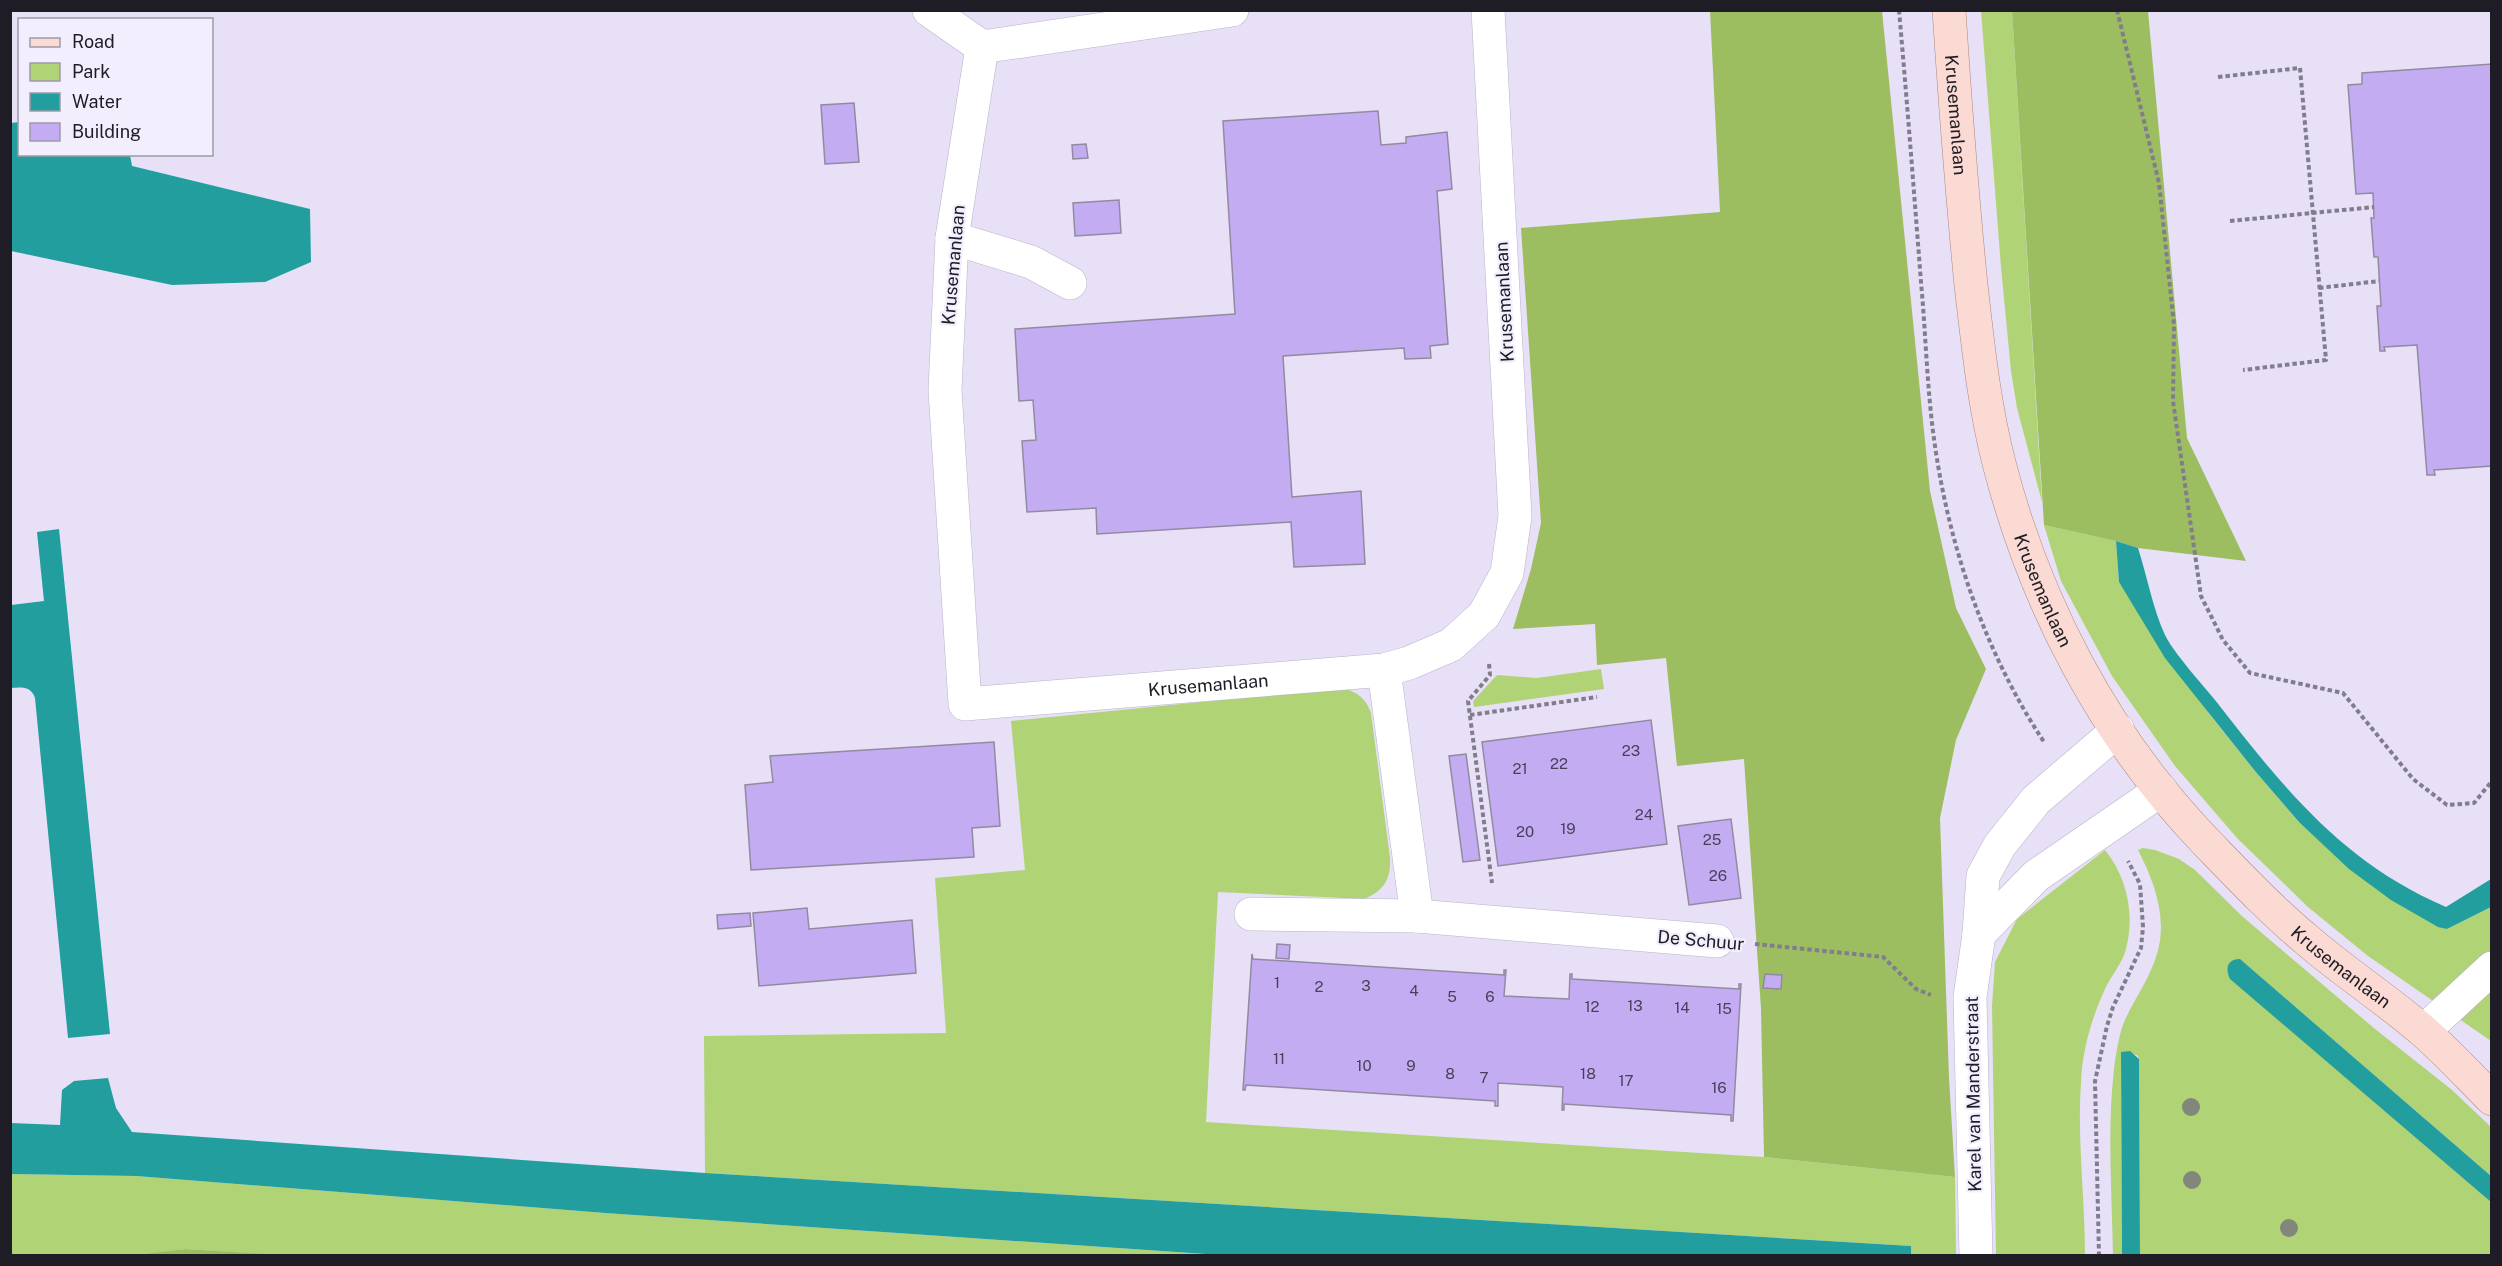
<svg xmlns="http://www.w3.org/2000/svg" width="2502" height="1266" font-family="'Public Sans',sans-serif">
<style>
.green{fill:#afd375}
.forest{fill:#9cbe61}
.water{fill:#229e9f}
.building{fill:#c4acf3;stroke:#918aa0;stroke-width:1.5}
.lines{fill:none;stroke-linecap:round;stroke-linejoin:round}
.minor-casing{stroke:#b9b3c9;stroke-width:34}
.major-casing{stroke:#ab8782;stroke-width:34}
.path{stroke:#827d8d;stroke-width:4;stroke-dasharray:4.5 3;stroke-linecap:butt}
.minor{stroke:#fff;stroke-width:33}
.major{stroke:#fadad2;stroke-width:33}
.tree{fill:#82877c}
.labels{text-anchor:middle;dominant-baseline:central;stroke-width:4.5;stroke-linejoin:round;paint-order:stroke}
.number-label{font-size:15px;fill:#484058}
.street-label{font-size:18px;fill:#1e1c24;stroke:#f3eefd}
</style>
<rect width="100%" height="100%" fill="#e7e0f7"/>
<!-- green -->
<g class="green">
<polygon points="1981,11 2012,11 2042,502 2017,408 2011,371 2001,267"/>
<polygon points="2044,525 2116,541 2119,582 2210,715 2255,771 2299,822 2447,929 2491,907 2491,1041 2368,956 2308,907 2237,838 2175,766 2112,676 2061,581"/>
<polygon points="1601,669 1604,689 1474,707 1473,701 1497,675 1537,678"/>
<path d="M1343,688C1358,692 1366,699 1371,713L1390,858C1391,879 1384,891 1364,899L1218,892L1206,1122L1764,1157L1955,1177L1956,1255H1911V1246L705,1173L704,1036L946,1033L935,878L1025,870L1011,721Z"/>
<path d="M2143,848L2155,850L2179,859L2195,870L2243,917L2375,1029L2452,1090L2491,1127V1176L2240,959L2491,1202V1255H2140L2139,1059L2137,1055L2121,1052L2122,1255L2113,1256C2112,1194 2107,1130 2114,1069C2116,1054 2119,1033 2125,1020C2135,998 2150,978 2157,954C2168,918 2154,881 2138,850Z"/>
<path d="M2105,850C2127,877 2135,914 2126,949C2123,962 2111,976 2105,989C2092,1017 2082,1051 2081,1082C2077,1140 2085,1198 2085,1255H1996L1992,1006L1995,962L2017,919Z"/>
<polygon points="10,1174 136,1176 605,1213 1220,1255 282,1256 186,1249 137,1256 11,1255"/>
</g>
<!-- forest -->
<g class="forest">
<polygon points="1710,11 1882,11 1930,491 1956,608 1986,669 1956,740 1940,818 1949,1078 1955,1177 1764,1157 1761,1009 1744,759 1677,766 1666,658 1597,665 1595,624 1513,629 1531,569 1541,523 1521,228 1720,212"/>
<polygon points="2012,11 2148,11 2187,438 2246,561 2138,548 2116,541 2044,525"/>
<polygon points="186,1249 282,1255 137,1255"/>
</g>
<!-- water -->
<g class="water">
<polygon points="19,122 20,154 130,155 132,166 310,209 311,262 265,282 172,285 11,251 11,123"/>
<path d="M59,529L110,1034L68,1038L35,698C31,686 22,687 10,688L11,605L44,601L37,532Z"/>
<path d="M2116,541L2138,548C2147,576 2153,609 2165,635C2173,652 2202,684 2215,700C2283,787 2341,862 2446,907L2491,879V907L2447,929L2438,927L2391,900L2349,869L2299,822L2255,771L2165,658L2119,582Z"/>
<path d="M2240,959L2491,1176V1202L2230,979C2225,969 2227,959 2240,959Z"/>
<polygon points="2130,1051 2139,1059 2140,1255 2122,1255 2121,1052"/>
<polygon points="108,1078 116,1108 132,1132 705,1173 1911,1246 1911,1255 1220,1255 605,1213 136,1176 11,1174 11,1123 60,1125 62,1090 74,1081"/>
</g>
<!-- building -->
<g class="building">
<polygon points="2492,64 2492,466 2434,470 2435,475 2427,475 2417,345 2384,347 2385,351 2380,351 2377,306 2381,306 2378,257 2374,257 2371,218 2374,218 2373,193 2356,194 2348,85 2362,84 2362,73"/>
<polygon points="854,103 859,162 825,164 821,105"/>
<polygon points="1378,111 1381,145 1406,143 1406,137 1447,132 1452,189 1437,191 1448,344 1430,346 1431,358 1405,359 1404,348 1283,356 1292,497 1361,491 1365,564 1294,567 1291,522 1097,534 1096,508 1027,512 1022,441 1036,440 1033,400 1019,401 1015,329 1235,314 1223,121"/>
<polygon points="1086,144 1088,158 1073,159 1072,145"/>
<polygon points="1119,200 1121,233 1075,236 1073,203"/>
<polygon points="1651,720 1667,844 1498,866 1482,742"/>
<polygon points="994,742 1000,826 972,828 974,857 751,870 745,785 773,782 770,756"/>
<polygon points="1466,754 1480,860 1463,862 1449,756"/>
<polygon points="1731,819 1741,898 1689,905 1678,826"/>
<polygon points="807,908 809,929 912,920 916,973 759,986 753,913"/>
<polygon points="750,913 751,926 718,929 717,915"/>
<polygon points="1277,944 1290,945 1289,959 1276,958"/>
<polygon points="1252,954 1253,959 1504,975 1504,970 1506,970 1504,996 1569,999 1570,974 1572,974 1572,979 1739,989 1739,984 1741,984 1733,1121 1731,1121 1731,1115 1564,1104 1564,1110 1562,1110 1563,1087 1498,1083 1498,1106 1495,1106 1495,1101 1246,1085 1245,1090 1243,1090"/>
<polygon points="1765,974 1782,975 1781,989 1763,988"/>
</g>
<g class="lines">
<defs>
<g id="minor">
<polyline points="929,10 982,47 1232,10"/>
<path id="s1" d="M982,47L952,238L945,390L965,704L1384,670L1409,663L1451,645L1484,615L1507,573L1515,516L1488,10"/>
<polyline points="952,238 1031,262 1070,283"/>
<polyline points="1384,670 1417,916"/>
<polyline points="1251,914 1417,916 1717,941"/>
<polyline points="1979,934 2036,876 2161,790"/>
<polyline points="2424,1031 2492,968"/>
<polyline points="1976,1256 1970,997 1979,934 1983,876 2000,845 2036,800 2118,730"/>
</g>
<g id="major">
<path id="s2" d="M1949,10C1955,102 1962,194 1971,285C1978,345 1984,405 1999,463C2035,603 2104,736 2206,842C2238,875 2271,910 2307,940C2344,972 2386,999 2423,1031C2447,1052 2469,1076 2492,1099"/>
</g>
</defs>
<!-- minor casing -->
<use href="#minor" class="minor-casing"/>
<!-- major casing -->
<use href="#major" class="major-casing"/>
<!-- path -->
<g class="path">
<path d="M1899,10C1907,101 1914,192 1921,282C1926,336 1927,392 1935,446C1950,550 1986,654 2044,742"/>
<polyline points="2117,10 2159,183 2174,325 2173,401 2201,596 2223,640 2250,673 2343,693 2413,779 2447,805 2474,803 2492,781"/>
<polyline points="2218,77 2300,68 2326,360 2243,370"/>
<polyline points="2230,221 2374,207"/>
<polyline points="2319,288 2379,281"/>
<polyline points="1489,664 1490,675 1468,701 1492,883"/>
<polyline points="1470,715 1597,697"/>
<polyline points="1755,944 1883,957 1916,989 1931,995"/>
<polyline points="2099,1256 2095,1081 2107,1026 2113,1007 2141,948 2143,927 2140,884 2128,861"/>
</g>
<!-- minor -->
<use href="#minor" class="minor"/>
<!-- major -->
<use href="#major" class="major"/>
</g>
<!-- trees -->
<g class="tree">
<circle cx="2191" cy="1107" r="9"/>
<circle cx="2192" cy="1180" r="9"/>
<circle cx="2289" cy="1228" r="9"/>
</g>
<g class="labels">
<!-- number labels -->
<g class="number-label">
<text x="1631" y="750">23</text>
<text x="1559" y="763">22</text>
<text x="1520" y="768">21</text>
<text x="1644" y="814">24</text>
<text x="1568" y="828">19</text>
<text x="1525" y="831">20</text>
<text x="1712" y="839">25</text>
<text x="1718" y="875">26</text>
<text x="1277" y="982">1</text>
<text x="1366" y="985">3</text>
<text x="1319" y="986">2</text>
<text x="1414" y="990">4</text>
<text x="1452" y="996">5</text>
<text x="1490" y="996">6</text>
<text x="1635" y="1005">13</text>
<text x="1592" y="1006">12</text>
<text x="1682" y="1007">14</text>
<text x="1724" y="1008">15</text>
<text x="1279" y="1058">11</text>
<text x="1364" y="1065">10</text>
<text x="1411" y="1065">9</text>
<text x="1450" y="1073">8</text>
<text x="1588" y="1073">18</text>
<text x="1484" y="1077">7</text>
<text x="1626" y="1080">17</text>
<text x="1719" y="1087">16</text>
</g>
<!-- street labels -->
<g class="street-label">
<text stroke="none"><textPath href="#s2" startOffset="105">Krusemanlaan</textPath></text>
<text transform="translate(953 265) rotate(-85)">Krusemanlaan</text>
<text transform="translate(1504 302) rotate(-93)">Krusemanlaan</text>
<text stroke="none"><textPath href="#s2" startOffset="591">Krusemanlaan</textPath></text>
<text stroke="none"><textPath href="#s1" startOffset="904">Krusemanlaan</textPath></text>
<text transform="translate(1701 940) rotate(5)">De Schuur</text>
<text stroke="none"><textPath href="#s2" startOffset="1077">Krusemanlaan</textPath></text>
<text transform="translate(1973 1094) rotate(-91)">Karel van Manderstraat</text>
</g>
</g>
<!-- border -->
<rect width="2502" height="1266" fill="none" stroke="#1e1c24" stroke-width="24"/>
<!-- legend -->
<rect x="18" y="18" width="195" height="138" fill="#f3eefd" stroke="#9e9aa6" stroke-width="1.5"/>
<rect x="30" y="38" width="30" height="9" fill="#fadad2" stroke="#9e9aa6" stroke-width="1.5"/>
<text x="72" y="48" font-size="18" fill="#1e1c24">Road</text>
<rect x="30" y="63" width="30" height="18" fill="#afd375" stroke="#9e9aa6" stroke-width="1.5"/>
<text x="72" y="78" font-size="18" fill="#1e1c24">Park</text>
<rect x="30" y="93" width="30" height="18" fill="#229e9f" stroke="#9e9aa6" stroke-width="1.5"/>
<text x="72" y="108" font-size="18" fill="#1e1c24">Water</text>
<rect x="30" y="123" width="30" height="18" fill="#c4acf3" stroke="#9e9aa6" stroke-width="1.5"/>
<text x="72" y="138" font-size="18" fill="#1e1c24">Building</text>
</svg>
